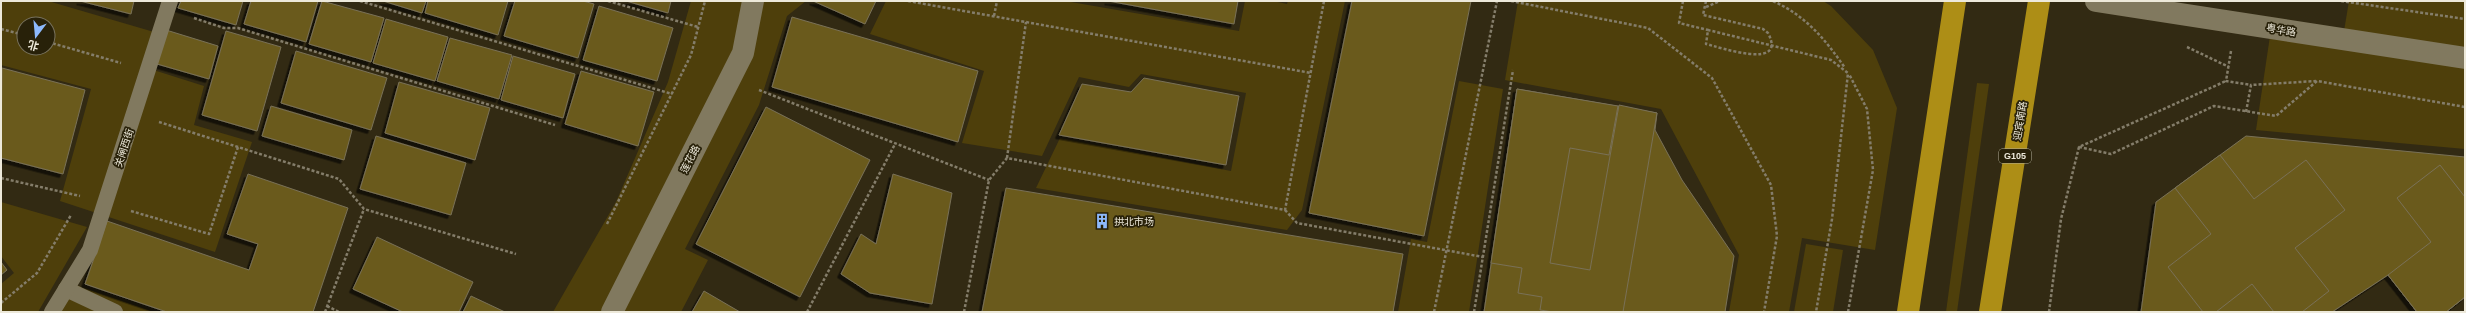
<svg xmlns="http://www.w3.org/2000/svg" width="2466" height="313" font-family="Helvetica,'Noto Sans SC',sans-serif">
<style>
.green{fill:#4e3f0b;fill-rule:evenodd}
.building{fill:#6b5a1e;stroke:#797157;filter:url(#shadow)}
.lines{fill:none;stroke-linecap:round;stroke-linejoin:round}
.path{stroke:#847d6a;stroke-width:2.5;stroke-dasharray:3 2;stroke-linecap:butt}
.lane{stroke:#81795f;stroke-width:16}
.street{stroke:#81795f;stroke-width:22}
.secondary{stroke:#81795f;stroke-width:22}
.highway{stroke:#ad8e16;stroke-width:22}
.labels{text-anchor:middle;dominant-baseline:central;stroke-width:3.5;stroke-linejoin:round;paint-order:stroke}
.shield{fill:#282109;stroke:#b2ad9b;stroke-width:1}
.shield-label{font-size:9px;font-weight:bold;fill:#ede9da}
.street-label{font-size:10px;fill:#ede9da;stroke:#282109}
.poi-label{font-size:10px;fill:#ede9da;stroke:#282109;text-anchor:start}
</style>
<defs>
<filter id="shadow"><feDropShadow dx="-3.5" dy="3.5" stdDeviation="0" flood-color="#0009"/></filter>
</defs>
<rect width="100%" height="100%" fill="#322a13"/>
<!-- green -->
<g class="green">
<path d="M1,1H48L154,32L144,67L204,86L194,125L252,142L215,252L60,201L91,89L1,65ZM24,24H48V48H24Z"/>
<polygon points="691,1 806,1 787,16 759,105 685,249 708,260 681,312 553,312 616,202 668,82"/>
<polygon points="886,1 1065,1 1239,31 1245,1 1273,1 1287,4 1288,1 1345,1 1302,210 1287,230 1036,188 1060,138 1231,171 1246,93 1141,74 1129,87 1079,77 1042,156 962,143 984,71 870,34"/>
<polygon points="1518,1 1823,1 1831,6 1873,50 1897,108 1875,250 1802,238 1789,312 1729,312 1739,255 1661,109 1505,80"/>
<polygon points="2349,1 2465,1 2465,49 2344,31"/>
<polygon points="2270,36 2465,68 2465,149 2256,130"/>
<polygon points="1459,81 1503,89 1469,312 1398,312 1411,239 1427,242"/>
<polygon points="1977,83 1989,84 1957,312 1946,312"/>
<polygon points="1,202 87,227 38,312 1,312 1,284 14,273 1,256"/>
<polygon points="1806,244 1843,250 1833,312 1794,312"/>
<polygon points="76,285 154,312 57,312"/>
</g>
<!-- building -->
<g class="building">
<polygon points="80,1 134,1 131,14"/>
<polygon points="181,1 243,1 236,25 178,8"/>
<polygon points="251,1 318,1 306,42 244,24"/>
<polygon points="322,1 384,18 371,62 309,44"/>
<polygon points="383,1 426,1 422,13"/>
<polygon points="428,1 508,1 498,35 425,13"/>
<polygon points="515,1 583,1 594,4 578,58 504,36"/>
<polygon points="626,1 671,1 668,13"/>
<polygon points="813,1 876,1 865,24"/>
<polygon points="1108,1 1238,1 1234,24"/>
<polygon points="1352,1 1471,1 1424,236 1309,213"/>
<polygon points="599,6 673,28 657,81 583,60"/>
<polygon points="792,17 978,71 958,142 772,87"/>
<polygon points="386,19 448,37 435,81 373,63"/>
<polygon points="166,30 218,46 209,79 157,64"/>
<polygon points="226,31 281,47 257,131 202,115"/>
<polygon points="450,38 512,55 499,99 437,81"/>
<polygon points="296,51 387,78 371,130 281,103"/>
<polygon points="513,56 575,74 563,118 501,100"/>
<polygon points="2,68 85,90 63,174 1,158"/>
<polygon points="581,71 654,92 638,146 565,124"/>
<polygon points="1144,78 1239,96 1226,165 1059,135 1082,84 1131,92"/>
<polygon points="399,82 490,108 475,160 385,133"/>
<polygon points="1517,89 1657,113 1655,130 1682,180 1734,256 1725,312 1484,312"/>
<polygon points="1517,89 1618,106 1609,155 1570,148 1550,263 1590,270 1619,105 1657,113 1623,312 1553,312 1540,310 1542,297 1518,293 1522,268 1491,263"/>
<polygon points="271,106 352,130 344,160 262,136"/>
<polygon points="766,107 870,160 800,297 696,244"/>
<polygon points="376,136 466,163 451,215 360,189"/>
<polygon points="2246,136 2465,157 2465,297 2446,312 2417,312 2388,275 2332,312 2141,312 2156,202"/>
<polygon points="2220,155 2254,199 2306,160 2345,210 2295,248 2329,291 2302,312 2274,312 2252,284 2216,312 2203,312 2168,267 2211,234 2175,188"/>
<polygon points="2440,165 2465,197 2465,297 2446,312 2417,312 2388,275 2431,242 2397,198"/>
<polygon points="248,174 348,208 313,312 167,312 85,284 107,221 249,270 258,244 227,234"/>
<polygon points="893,174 952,193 932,304 870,293 841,274 861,234 876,244"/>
<polygon points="1006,188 1403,254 1393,312 982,312"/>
<polygon points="377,237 473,282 459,312 403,312 353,289"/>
<polygon points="1,262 7,270 1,275"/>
<polygon points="704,291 740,312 692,312"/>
<polygon points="471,296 505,312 463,312"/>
</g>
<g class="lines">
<!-- path -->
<g class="path">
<polyline points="360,1 672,94"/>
<polyline points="608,1 698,27"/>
<polyline points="908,1 1311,73"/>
<polyline points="1511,1 1648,28 1712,78 1771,185 1777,236 1764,312"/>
<polyline points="1683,1 1679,23 1708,30"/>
<path d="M1706,1L1703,15L1763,29L1768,33C1788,71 1719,47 1706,44L1708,30L1831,60L1848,73L1832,219L1816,312"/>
<path d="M1773,1C1806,16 1825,39 1845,68"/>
<polyline points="2341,1 2465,19"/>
<polyline points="1706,7 1720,1"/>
<polyline points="994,16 997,1"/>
<polyline points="194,18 224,28 238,28 555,125"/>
<polyline points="1,29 24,35"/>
<polyline points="48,42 121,63"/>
<polyline points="2187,47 2229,67"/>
<polyline points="2231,51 2226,81 2251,85"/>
<polyline points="759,90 989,180"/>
<polyline points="2246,112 2251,85 2316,81"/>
<polyline points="159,122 339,179 364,209 516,254"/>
<polyline points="2079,147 2111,154 2214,106 2276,116 2317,81 2465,107"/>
<polyline points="1007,158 1026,22"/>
<polyline points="1,178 80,196"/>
<polyline points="1285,210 1297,223 1483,257"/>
<polyline points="131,211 209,234 238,147"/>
<polyline points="607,224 691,55 705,1"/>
<polyline points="1,303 37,273 71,215"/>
<polyline points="327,306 339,312"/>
<polyline points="325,312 364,209"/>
<polyline points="807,312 895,144"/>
<polyline points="964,312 989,180 1007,158 1285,210 1324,1"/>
<polyline points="1434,312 1497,1"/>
<polyline points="1474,312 1513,70"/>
<polyline points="1848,312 1873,170 1867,109 1849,74"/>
<polyline points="2049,312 2061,219 2079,147 2226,81"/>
</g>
<!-- lane -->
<g class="lane">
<polyline points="66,289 115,312"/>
<polyline points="52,312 90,250 170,1"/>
</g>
<!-- street -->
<polyline class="street" points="612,312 743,53 753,1"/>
<!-- secondary -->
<polyline class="secondary" points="2096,1 2465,58"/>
<!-- highway -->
<g class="highway">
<polyline points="1908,312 1955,1"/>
<polyline points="1990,312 2039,1"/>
</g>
</g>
<!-- icons -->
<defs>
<symbol id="building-bare" viewBox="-9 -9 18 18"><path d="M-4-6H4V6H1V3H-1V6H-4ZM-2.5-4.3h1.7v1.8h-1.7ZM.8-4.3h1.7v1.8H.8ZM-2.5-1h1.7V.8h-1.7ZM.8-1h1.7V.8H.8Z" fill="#8db9fc" stroke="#282109" stroke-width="2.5" paint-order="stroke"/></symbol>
</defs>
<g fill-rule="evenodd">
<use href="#building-bare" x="1091" y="210" width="22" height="22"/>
</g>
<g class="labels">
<!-- shield labels -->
<rect class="shield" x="1999" y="149" width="32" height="14" rx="3"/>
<g class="shield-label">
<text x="2015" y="156">G105</text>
</g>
<!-- street labels -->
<g class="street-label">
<text transform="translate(2281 30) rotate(9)">粤华路</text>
<text transform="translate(2020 121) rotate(-81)">迎宾南路</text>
<text transform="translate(124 148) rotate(-72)">关闸西街</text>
<text transform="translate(690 159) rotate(-63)">莲花路</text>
</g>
<!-- poi labels -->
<g class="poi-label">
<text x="1114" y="221">拱北市场</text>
</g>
</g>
<!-- border -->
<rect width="2466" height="313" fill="none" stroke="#ede9da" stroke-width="4"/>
<!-- north arrow -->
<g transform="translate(36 36) rotate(196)"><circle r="19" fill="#282109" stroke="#77715d"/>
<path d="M0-3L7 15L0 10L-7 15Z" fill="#8db9fc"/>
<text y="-6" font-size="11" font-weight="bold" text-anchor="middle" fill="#ede9da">北</text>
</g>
</svg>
